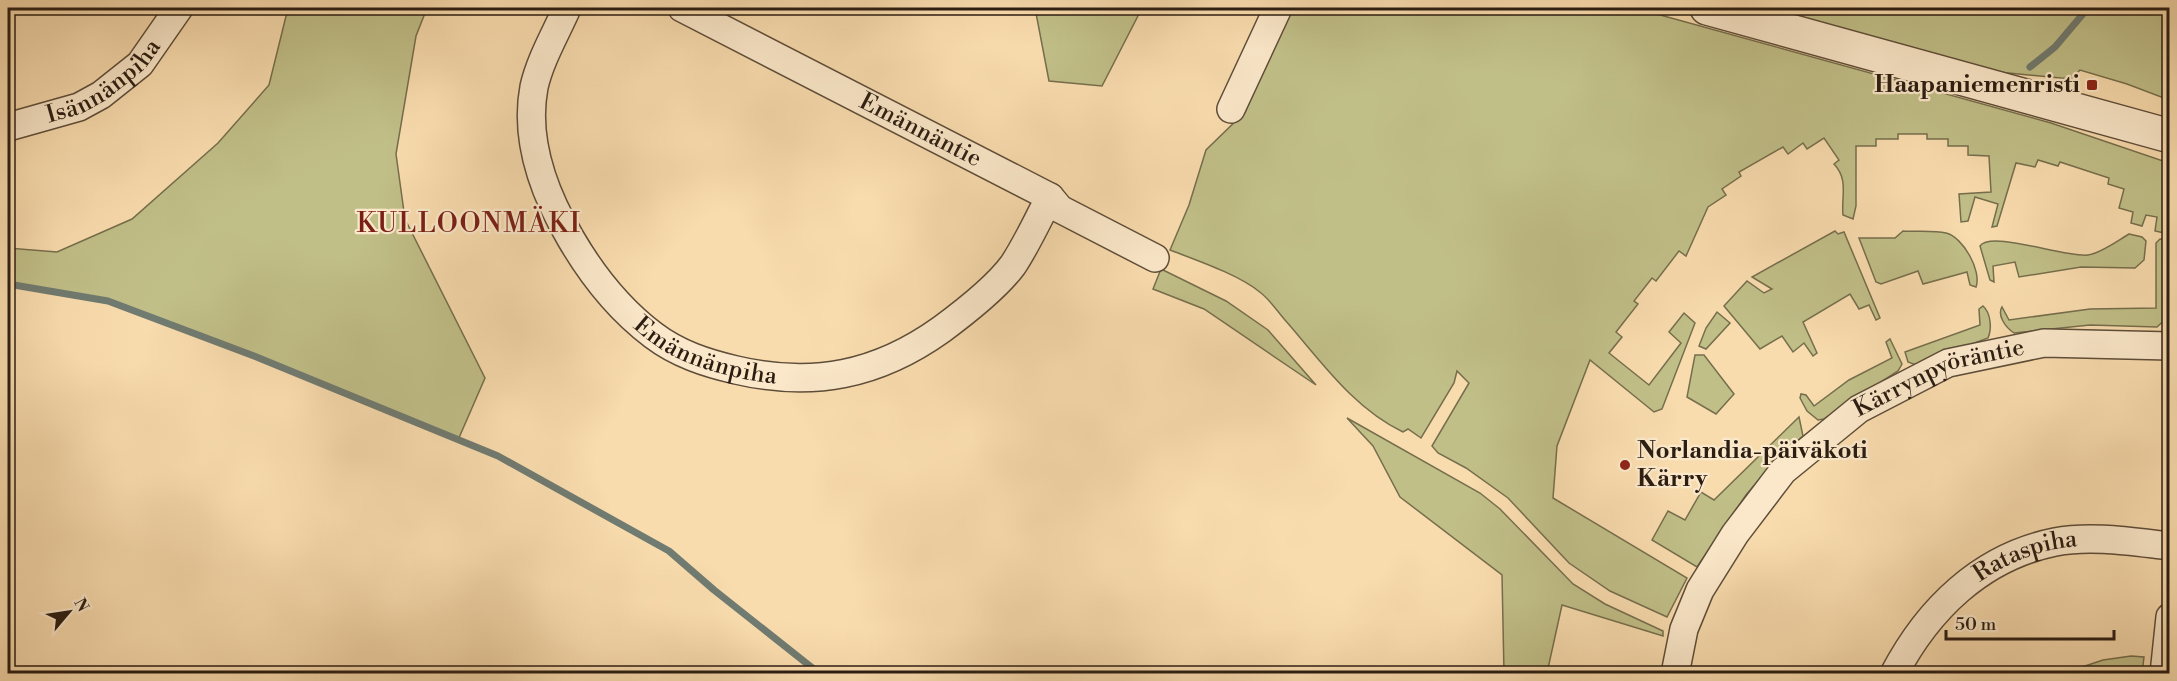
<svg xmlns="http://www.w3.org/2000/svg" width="2177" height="681" font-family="'Libre Bodoni',serif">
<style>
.green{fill:#c1bf88;stroke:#766e4d;stroke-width:1.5}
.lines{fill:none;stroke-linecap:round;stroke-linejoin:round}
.stream{stroke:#707b71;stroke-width:7}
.minor-casing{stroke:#5e4d39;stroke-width:30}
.tertiary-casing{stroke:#5e4d39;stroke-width:36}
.minor{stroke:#fbe8ca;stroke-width:27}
.tertiary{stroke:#fbe8ca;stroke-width:33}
.poi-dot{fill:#8f2418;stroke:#fbe8ca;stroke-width:2}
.labels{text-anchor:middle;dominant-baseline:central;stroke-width:4.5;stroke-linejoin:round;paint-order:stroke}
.street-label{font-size:24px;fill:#2b1d12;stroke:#fbe8ca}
.poi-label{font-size:24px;font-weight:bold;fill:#2b1d12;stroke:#fbe8ca;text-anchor:end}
.quarter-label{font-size:27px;letter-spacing:1.5px;fill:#7a1f14;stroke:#fbe8ca}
</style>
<rect width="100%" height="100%" fill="#f9dcae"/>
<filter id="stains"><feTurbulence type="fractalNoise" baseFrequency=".00333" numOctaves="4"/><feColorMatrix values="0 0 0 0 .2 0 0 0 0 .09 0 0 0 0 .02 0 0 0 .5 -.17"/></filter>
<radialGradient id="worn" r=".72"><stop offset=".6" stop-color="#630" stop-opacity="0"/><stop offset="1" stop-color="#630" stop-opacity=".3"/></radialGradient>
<!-- green -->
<g class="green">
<polygon points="288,8 427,8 416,36 396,154 405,219 485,378 458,440 254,356 108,301 8,284 8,248 57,252 132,219 218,143 269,85"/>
<polygon points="1035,8 1142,8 1102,86 1049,81"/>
<path d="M1291,8H1635L2051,123L2169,163V234L2155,231L2157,217L2146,215L2142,226L2131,223L2133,212L2119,208L2124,189L2108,184L2109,178L2060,162L2058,166L2038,160L2035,167L2016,163L1997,226L1992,227L1998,204L1975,197L1968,221L1961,222L1959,194L1991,192L1989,156L1968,155V146H1948V139H1927V134H1898V139H1876V146H1856V206L1853,219L1843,215C1841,196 1849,180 1834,164L1839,160L1824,138L1807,149L1803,143L1788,154L1783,147L1739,172L1741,176L1722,189L1726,195L1708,207L1686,256L1679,251L1656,281L1652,278L1634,301L1638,304L1616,332L1622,337L1609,353L1649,385L1681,343L1669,332L1684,313L1695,323L1662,409L1654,412L1590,360L1557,446L1553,498L1687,578L1667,617L1610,591L1569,563L1508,498L1466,468L1438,453L1432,446L1469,383L1457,371L1454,383L1421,438L1408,429L1403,432C1353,408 1321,361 1285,320C1277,311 1270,300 1261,293C1240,275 1196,260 1170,250L1189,205L1206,150L1245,112Z"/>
<polygon points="1766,8 2169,8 2169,100 2127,84 2080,70 2071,79 1998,72"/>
<polygon points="1835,231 1838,234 1844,232 1880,318 1876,320 1869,305 1859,309 1850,294 1803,322 1817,353 1813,356 1804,343 1793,352 1782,336 1760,349 1724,306 1747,281 1764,293 1772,289 1752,277"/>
<path d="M1903,231C1917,232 1933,230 1946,233C1963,237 1982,271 1976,287L1970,285L1967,272L1923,284L1918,271L1881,284L1876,282L1859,238H1895Z"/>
<path d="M2129,234L2142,237L2146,241L2144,260L2135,268L2081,267L2019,277L2015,262L1993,266L1994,282L1990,280L1980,246C1991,230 2066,258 2088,255C2101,253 2117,241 2129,234Z"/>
<path d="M2160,239L2169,241V316L2157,327L2090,325L2014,333C2005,327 1997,315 2002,307L2009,320L2090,309L2156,308V243Z"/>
<polygon points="1161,269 1226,301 1268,330 1316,385 1204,309 1153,289"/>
<path d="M1983,306C1991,313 1992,329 1988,338L1916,365L1908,362L1905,352L1980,325L1979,309Z"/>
<polygon points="1717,312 1730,323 1706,349 1699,346 1706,328"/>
<polygon points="1890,339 1902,364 1898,371 1824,419 1818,420 1807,411 1800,398 1801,394 1806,395 1814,406 1849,380 1892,358 1886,342"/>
<polygon points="1695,355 1704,355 1734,394 1716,414 1687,397"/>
<polygon points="1799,417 1803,436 1776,460 1746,495 1697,567 1652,540 1668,511 1685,520 1701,492 1714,500"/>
<polygon points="1347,418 1480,493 1500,509 1573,584 1605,604 1663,631 1663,636 1562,605 1547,673 1504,673 1502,575 1400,497 1373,446"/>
<polygon points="2131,656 2144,657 2142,673 2064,673 2103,660"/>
</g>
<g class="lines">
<!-- stream -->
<g class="stream">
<polyline points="2030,67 2055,47 2088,8"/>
<polyline points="8,284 108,301 254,356 498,456 669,551 714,590 820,674"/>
</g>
<defs>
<g id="minor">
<path id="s1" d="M567,8C556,33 540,60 534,87C524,140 545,195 571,239C592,275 620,310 653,335C678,354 706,363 736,370C813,388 878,375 942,329C965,312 996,288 1013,265C1027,244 1038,219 1050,197"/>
<path id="s2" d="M682,8L1050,197L1060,209L1155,258"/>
<polyline points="1231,109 1278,8"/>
<path id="s3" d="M8,127L79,107L101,95L140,64L179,8"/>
<path id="s4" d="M1675,674L1684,629L1700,590L1735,534L1783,471L1859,409L1948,363L2044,343L2170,346"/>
<path id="s5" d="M1894,674C1928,609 1981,557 2055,542C2092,535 2133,542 2170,546"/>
<polyline points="2164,674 2170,617"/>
</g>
<polyline id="tertiary" points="1707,8 2170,136"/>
</defs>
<!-- minor casing -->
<use href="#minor" class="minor-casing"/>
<!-- tertiary casing -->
<use href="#tertiary" class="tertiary-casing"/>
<!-- minor -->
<use href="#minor" class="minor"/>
<!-- tertiary -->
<use href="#tertiary" class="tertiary"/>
</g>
<!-- markers -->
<g class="poi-dot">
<rect x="2086" y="79" width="12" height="12" rx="3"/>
<circle cx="1625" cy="465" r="6"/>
</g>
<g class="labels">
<!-- street labels -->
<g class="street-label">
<text stroke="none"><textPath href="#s3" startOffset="108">Isännänpiha</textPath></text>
<text stroke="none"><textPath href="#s2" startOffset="268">Emännäntie</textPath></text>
<text stroke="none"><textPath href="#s1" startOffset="428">Emännänpiha</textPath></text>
<text stroke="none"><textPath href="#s4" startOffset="418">Kärrynpyöräntie</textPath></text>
<text stroke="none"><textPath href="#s5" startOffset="183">Rataspiha</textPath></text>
</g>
<!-- poi labels -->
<g class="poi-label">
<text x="2080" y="85">Haapaniemenristi</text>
<text x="1637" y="451" text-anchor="start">Norlandia-päiväkoti<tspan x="1637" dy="28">Kärry</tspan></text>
</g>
<!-- quarter labels -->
<g class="quarter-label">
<text x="469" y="224">KULLOONMÄKI</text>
</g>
</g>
<!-- margin -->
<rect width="2177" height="681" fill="none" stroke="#f9dcae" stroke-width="30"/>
<rect x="9" y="9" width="2159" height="663" fill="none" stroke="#2b1d12" stroke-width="3"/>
<rect x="15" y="15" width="2147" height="651" fill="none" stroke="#2b1d12" stroke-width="1.5"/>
<!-- north arrow -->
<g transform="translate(69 612) rotate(61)" stroke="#fbe8ca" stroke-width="4.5" paint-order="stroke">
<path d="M0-4.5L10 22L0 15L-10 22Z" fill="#2b1d12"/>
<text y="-9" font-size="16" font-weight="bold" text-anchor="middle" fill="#2b1d12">N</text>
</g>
<!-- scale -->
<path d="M1946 630v9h168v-9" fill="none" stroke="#2b1d12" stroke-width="3"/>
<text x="1955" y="630" font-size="18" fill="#2b1d12" stroke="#fbe8ca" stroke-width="4.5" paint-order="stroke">50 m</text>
<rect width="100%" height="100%" filter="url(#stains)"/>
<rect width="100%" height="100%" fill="url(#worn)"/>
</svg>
